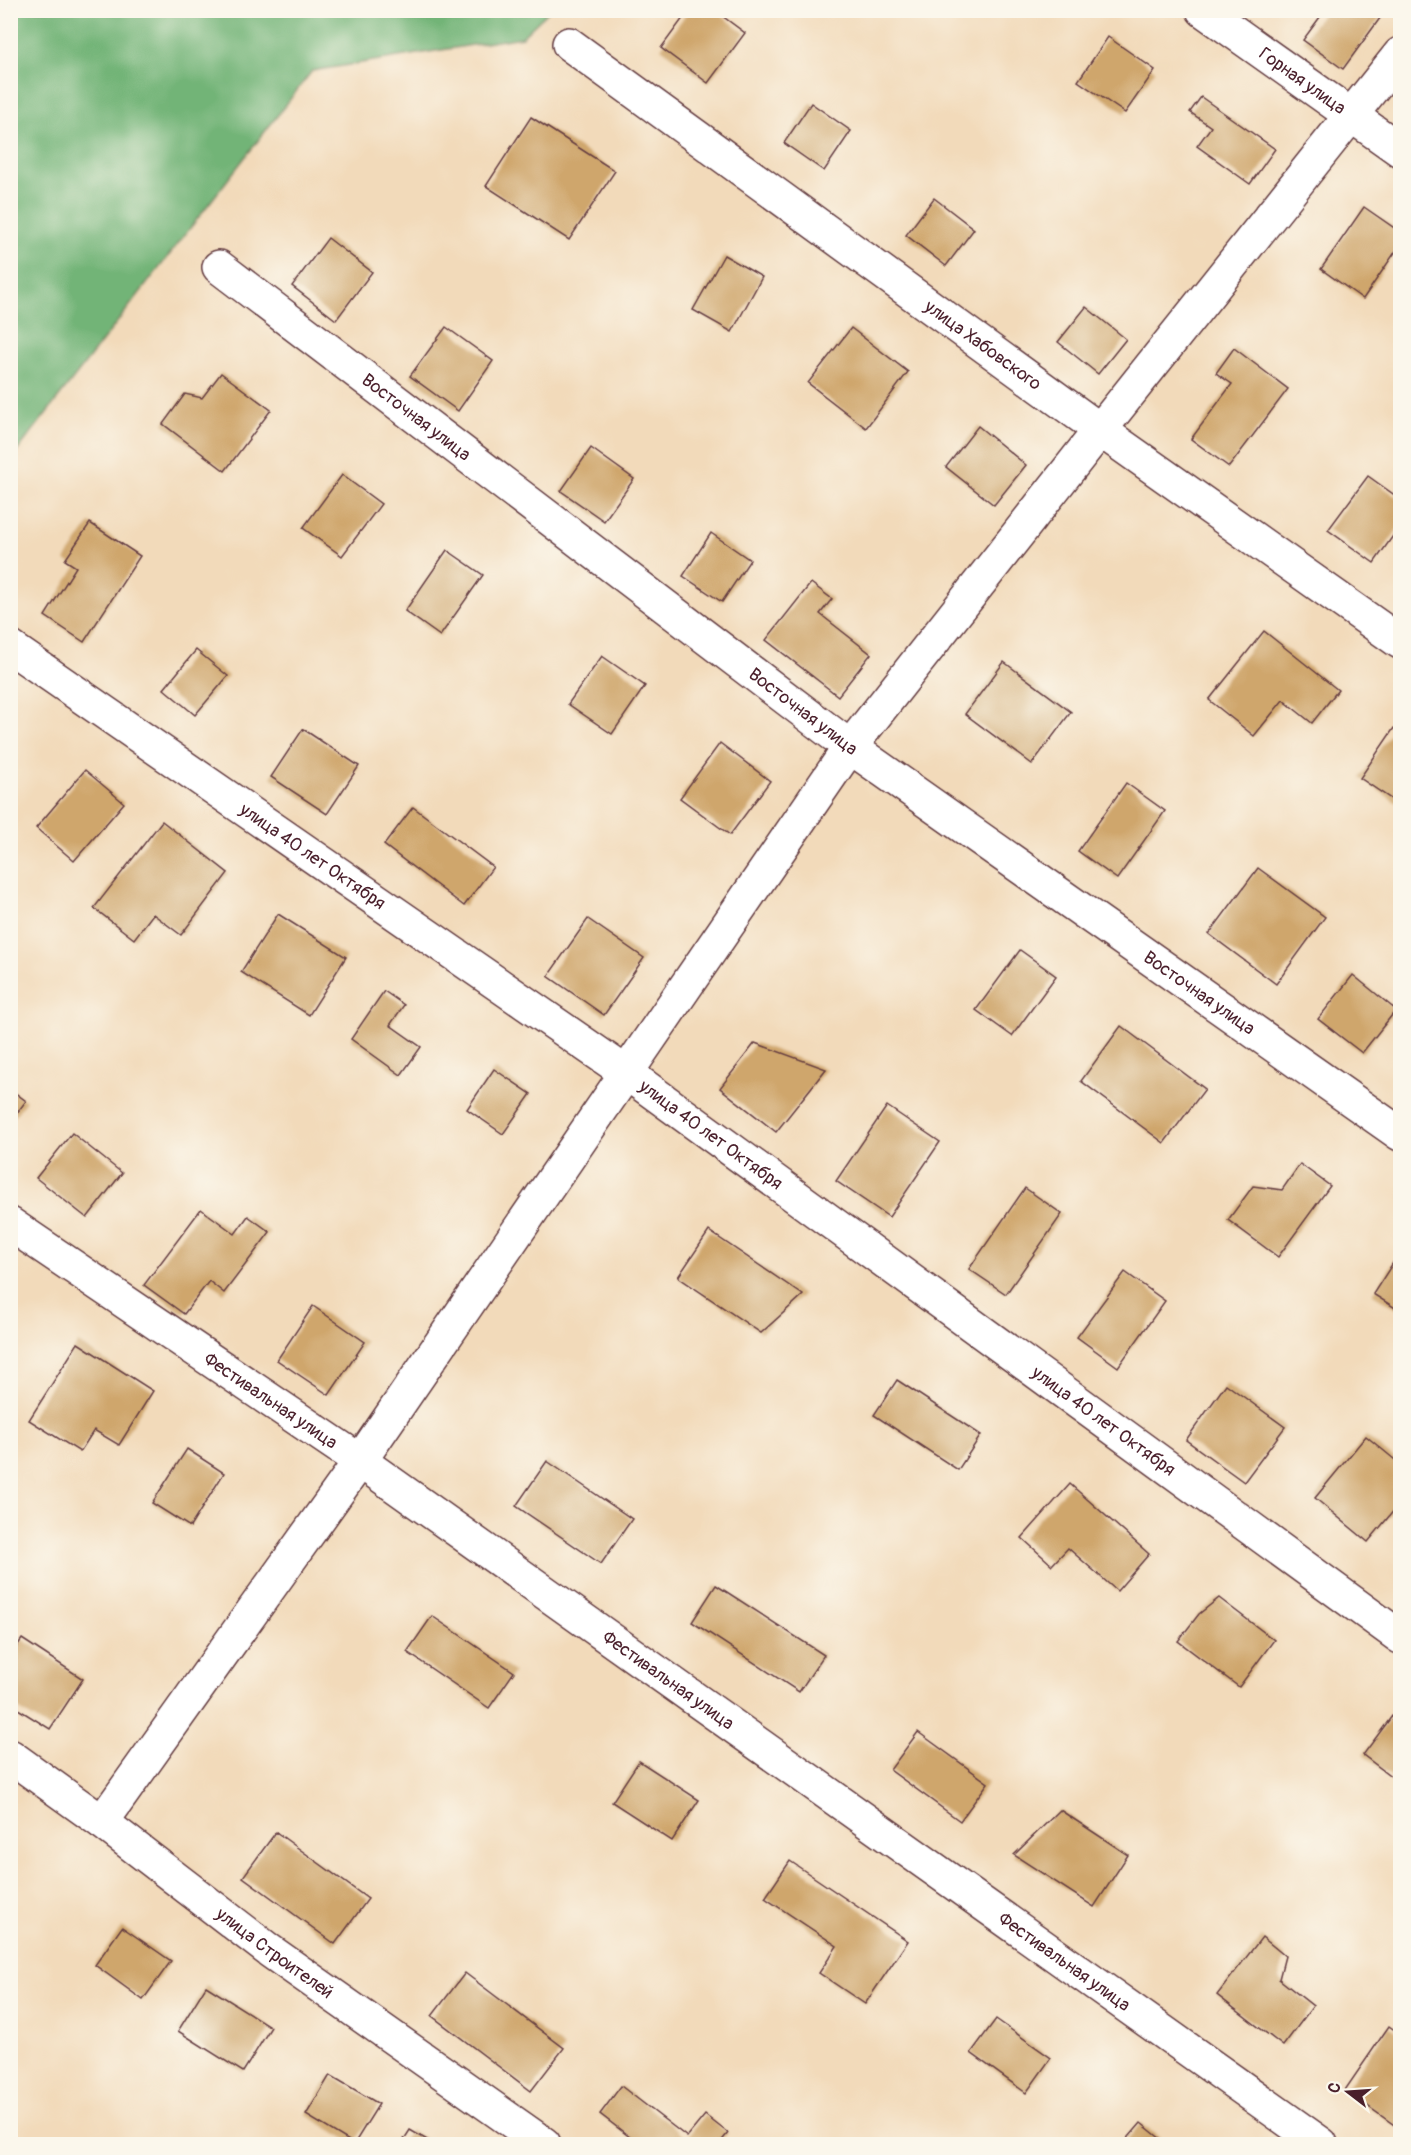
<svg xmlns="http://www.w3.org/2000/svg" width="1411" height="2155" font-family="Pangolin,sans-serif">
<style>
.forest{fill:#72b477;stroke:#5e6a51;stroke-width:1.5}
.building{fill:#cfa66c}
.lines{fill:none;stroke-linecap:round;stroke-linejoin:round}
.minor-casing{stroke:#633b40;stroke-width:36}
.minor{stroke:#fff;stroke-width:33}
.labels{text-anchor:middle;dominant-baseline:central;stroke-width:6;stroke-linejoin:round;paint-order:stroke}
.street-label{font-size:18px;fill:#4a1f2b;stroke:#fbf7ec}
</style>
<rect width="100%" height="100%" fill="#fbf7ec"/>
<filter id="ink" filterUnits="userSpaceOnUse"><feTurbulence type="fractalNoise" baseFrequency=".0167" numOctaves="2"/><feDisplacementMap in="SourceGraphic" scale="12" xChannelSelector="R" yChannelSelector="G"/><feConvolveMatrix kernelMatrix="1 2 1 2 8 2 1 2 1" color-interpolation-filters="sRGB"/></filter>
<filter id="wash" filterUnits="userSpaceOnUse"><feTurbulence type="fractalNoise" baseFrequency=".008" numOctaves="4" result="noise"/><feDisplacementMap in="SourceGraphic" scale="24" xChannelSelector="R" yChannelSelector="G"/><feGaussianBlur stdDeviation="1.35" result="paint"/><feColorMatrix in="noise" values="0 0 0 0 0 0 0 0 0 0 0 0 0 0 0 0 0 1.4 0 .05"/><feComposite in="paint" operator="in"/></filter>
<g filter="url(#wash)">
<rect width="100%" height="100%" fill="#f2daba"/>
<!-- forest -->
<polygon class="forest" points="11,10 549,10 549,11 522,37 312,71 11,459"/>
<g id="blocks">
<!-- building -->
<g class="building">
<polygon points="689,10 714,10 745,33 708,83 661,48"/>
<polygon points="1320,10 1379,10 1383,14 1343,69 1303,40 1323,13"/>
<polygon points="1108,37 1155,70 1125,113 1078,81"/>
<polygon points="1201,97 1275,149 1250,184 1197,146 1211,127 1190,112"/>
<polygon points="811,103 851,131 824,171 784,143"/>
<polygon points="531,117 615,171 569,240 486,186"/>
<polygon points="934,198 974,229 946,266 906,235"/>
<polygon points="1364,207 1400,232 1400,245 1363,299 1321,269"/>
<polygon points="328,238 372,272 336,320 292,286"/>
<polygon points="724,255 762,277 732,332 693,310"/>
<polygon points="1086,307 1126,339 1098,374 1058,342"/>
<polygon points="446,327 493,361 458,411 410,376"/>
<polygon points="851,328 908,372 866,428 808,383"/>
<polygon points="1234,348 1288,389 1229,467 1191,439 1232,384 1216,373"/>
<polygon points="221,373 271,410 225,471 163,424 185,394 202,398"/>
<polygon points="978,426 1026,465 994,505 946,467"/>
<polygon points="591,448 634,479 604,521 561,491"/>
<polygon points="342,475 381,504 342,556 303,528"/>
<polygon points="1368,476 1400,499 1400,526 1374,563 1328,530"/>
<polygon points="90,523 140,556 84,642 45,616 76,567 65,560"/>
<polygon points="711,533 750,560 722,602 683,576"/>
<polygon points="447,550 483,575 440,636 405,611"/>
<polygon points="811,583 832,599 820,614 871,654 838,696 766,640"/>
<polygon points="1264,631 1338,690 1312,723 1283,700 1254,736 1209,700"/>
<polygon points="196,650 228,676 195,715 164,689"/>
<polygon points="602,656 645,686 612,734 568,704"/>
<polygon points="1004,662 1071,712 1032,764 965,714"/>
<polygon points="1394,728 1400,732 1400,805 1360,778"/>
<polygon points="303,729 359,766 327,814 271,777"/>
<polygon points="720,743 770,781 730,835 680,798"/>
<polygon points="85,770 124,803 74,861 36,828"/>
<polygon points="1126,783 1165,811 1117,879 1078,851"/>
<polygon points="413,807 493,867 464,906 384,845"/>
<polygon points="162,821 228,873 181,935 153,914 134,939 94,908"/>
<polygon points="1258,868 1325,917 1276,984 1209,934"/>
<polygon points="278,914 346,957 309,1015 241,972"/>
<polygon points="588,919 644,958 604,1015 548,976"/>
<polygon points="1020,950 1056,976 1012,1036 976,1010"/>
<polygon points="1353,975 1396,1010 1362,1053 1318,1019"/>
<polygon points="384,991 404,1005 390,1025 421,1047 401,1075 351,1039"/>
<polygon points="1121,1026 1205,1089 1164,1143 1081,1081"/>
<polygon points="755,1043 826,1069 776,1132 720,1088"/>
<polygon points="494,1069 531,1094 503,1134 467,1109"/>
<polygon points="10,1089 26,1101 10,1122"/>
<polygon points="887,1106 940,1142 889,1217 836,1181"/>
<polygon points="72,1133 122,1173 87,1218 36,1178"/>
<polygon points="1300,1164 1330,1186 1278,1257 1228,1220 1253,1186 1282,1190"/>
<polygon points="1025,1188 1062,1214 1006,1294 969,1269"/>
<polygon points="201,1209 235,1234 248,1216 270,1232 224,1293 209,1281 184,1314 144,1285"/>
<polygon points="709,1231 803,1295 761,1333 678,1277"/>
<polygon points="1400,1252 1400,1311 1373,1294"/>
<polygon points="1125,1272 1165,1301 1118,1367 1077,1337"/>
<polygon points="313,1306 365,1342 329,1395 277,1360"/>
<polygon points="78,1343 153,1391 119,1445 94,1430 80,1452 29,1420"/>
<polygon points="897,1380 981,1435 958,1470 874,1415"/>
<polygon points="1226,1384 1285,1427 1244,1482 1186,1440"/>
<polygon points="1366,1436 1400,1464 1400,1503 1368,1542 1315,1498"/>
<polygon points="187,1449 224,1473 190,1527 152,1503"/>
<polygon points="547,1461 632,1519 601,1564 516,1506"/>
<polygon points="1070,1484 1149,1554 1117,1591 1068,1548 1052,1565 1022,1538"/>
<polygon points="716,1585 824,1655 799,1692 692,1622"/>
<polygon points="1219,1598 1274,1640 1239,1687 1178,1641 1199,1614"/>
<polygon points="432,1616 514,1672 489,1708 407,1652"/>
<polygon points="22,1639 83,1679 50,1729 10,1704 10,1656"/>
<polygon points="1398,1708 1400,1710 1400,1783 1363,1755"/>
<polygon points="918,1732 988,1783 960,1821 890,1770"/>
<polygon points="639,1761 699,1800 672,1841 612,1802"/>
<polygon points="1060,1810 1128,1855 1094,1907 1014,1855"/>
<polygon points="276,1832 368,1899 335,1944 243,1877"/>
<polygon points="790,1861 908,1941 865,2004 819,1973 837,1946 765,1898"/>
<polygon points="122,1927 171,1961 143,2000 95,1965"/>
<polygon points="1262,1937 1285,1956 1279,1979 1313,2006 1283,2046 1217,1995"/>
<polygon points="465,1973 564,2048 531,2091 432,2016"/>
<polygon points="206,1986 271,2027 243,2072 178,2031"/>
<polygon points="996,2019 1051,2058 1026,2093 971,2053"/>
<polygon points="1389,2026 1400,2034 1400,2129 1345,2090"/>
<polygon points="330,2075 379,2104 354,2144 306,2115"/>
<polygon points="621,2086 687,2137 705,2115 728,2133 719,2144 639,2144 600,2114"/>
<polygon points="1141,2123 1167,2144 1123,2144"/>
<polygon points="410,2130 434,2144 401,2144"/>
</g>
</g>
</g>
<g filter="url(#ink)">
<use href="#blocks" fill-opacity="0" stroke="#633b40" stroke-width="1.5"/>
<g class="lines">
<defs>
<g id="minor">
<path id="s1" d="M1203,10L1400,150"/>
<path id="s2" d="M569,44L1100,430L1400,642"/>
<path id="s3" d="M219,267L850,747L1400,1134"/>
<path id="s4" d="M10,647L625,1072L1400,1637"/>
<path id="s5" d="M10,1224L360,1461L1321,2144"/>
<path id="s6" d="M10,1756L102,1822L270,1951L544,2144"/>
<polyline points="102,1822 360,1461 850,747 1100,430 1400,54"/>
</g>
</defs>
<!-- minor casing -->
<use href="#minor" class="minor-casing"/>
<!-- minor -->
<use href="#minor" class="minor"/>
</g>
</g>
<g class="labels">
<!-- street labels -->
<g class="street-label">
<text stroke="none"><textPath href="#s1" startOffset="122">Горная улица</textPath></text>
<text stroke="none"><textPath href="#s2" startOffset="512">улица Хабовского</textPath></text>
<text stroke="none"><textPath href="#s3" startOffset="248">Восточная улица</textPath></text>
<text stroke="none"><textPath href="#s3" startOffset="734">Восточная улица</textPath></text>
<text stroke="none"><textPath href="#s4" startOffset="368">улица 40 лет Октября</textPath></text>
<text stroke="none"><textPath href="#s3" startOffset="1220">Восточная улица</textPath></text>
<text stroke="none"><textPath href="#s4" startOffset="854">улица 40 лет Октября</textPath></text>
<text stroke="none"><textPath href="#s5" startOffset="315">Фестивальная улица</textPath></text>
<text stroke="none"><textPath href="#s4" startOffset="1340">улица 40 лет Октября</textPath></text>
<text stroke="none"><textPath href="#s5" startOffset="801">Фестивальная улица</textPath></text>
<text stroke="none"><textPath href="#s6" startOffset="330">улица Строителей</textPath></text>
<text stroke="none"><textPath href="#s5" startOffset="1287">Фестивальная улица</textPath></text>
</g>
</g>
<!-- margin -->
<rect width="1411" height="2155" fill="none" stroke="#fbf7ec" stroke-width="36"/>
<!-- north arrow -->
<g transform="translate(1348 2092) rotate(287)" stroke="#fbf7ec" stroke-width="4.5" paint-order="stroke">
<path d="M0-4.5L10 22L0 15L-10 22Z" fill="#4a1f2b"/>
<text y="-9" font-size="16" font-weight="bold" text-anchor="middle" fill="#4a1f2b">С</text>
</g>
</svg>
